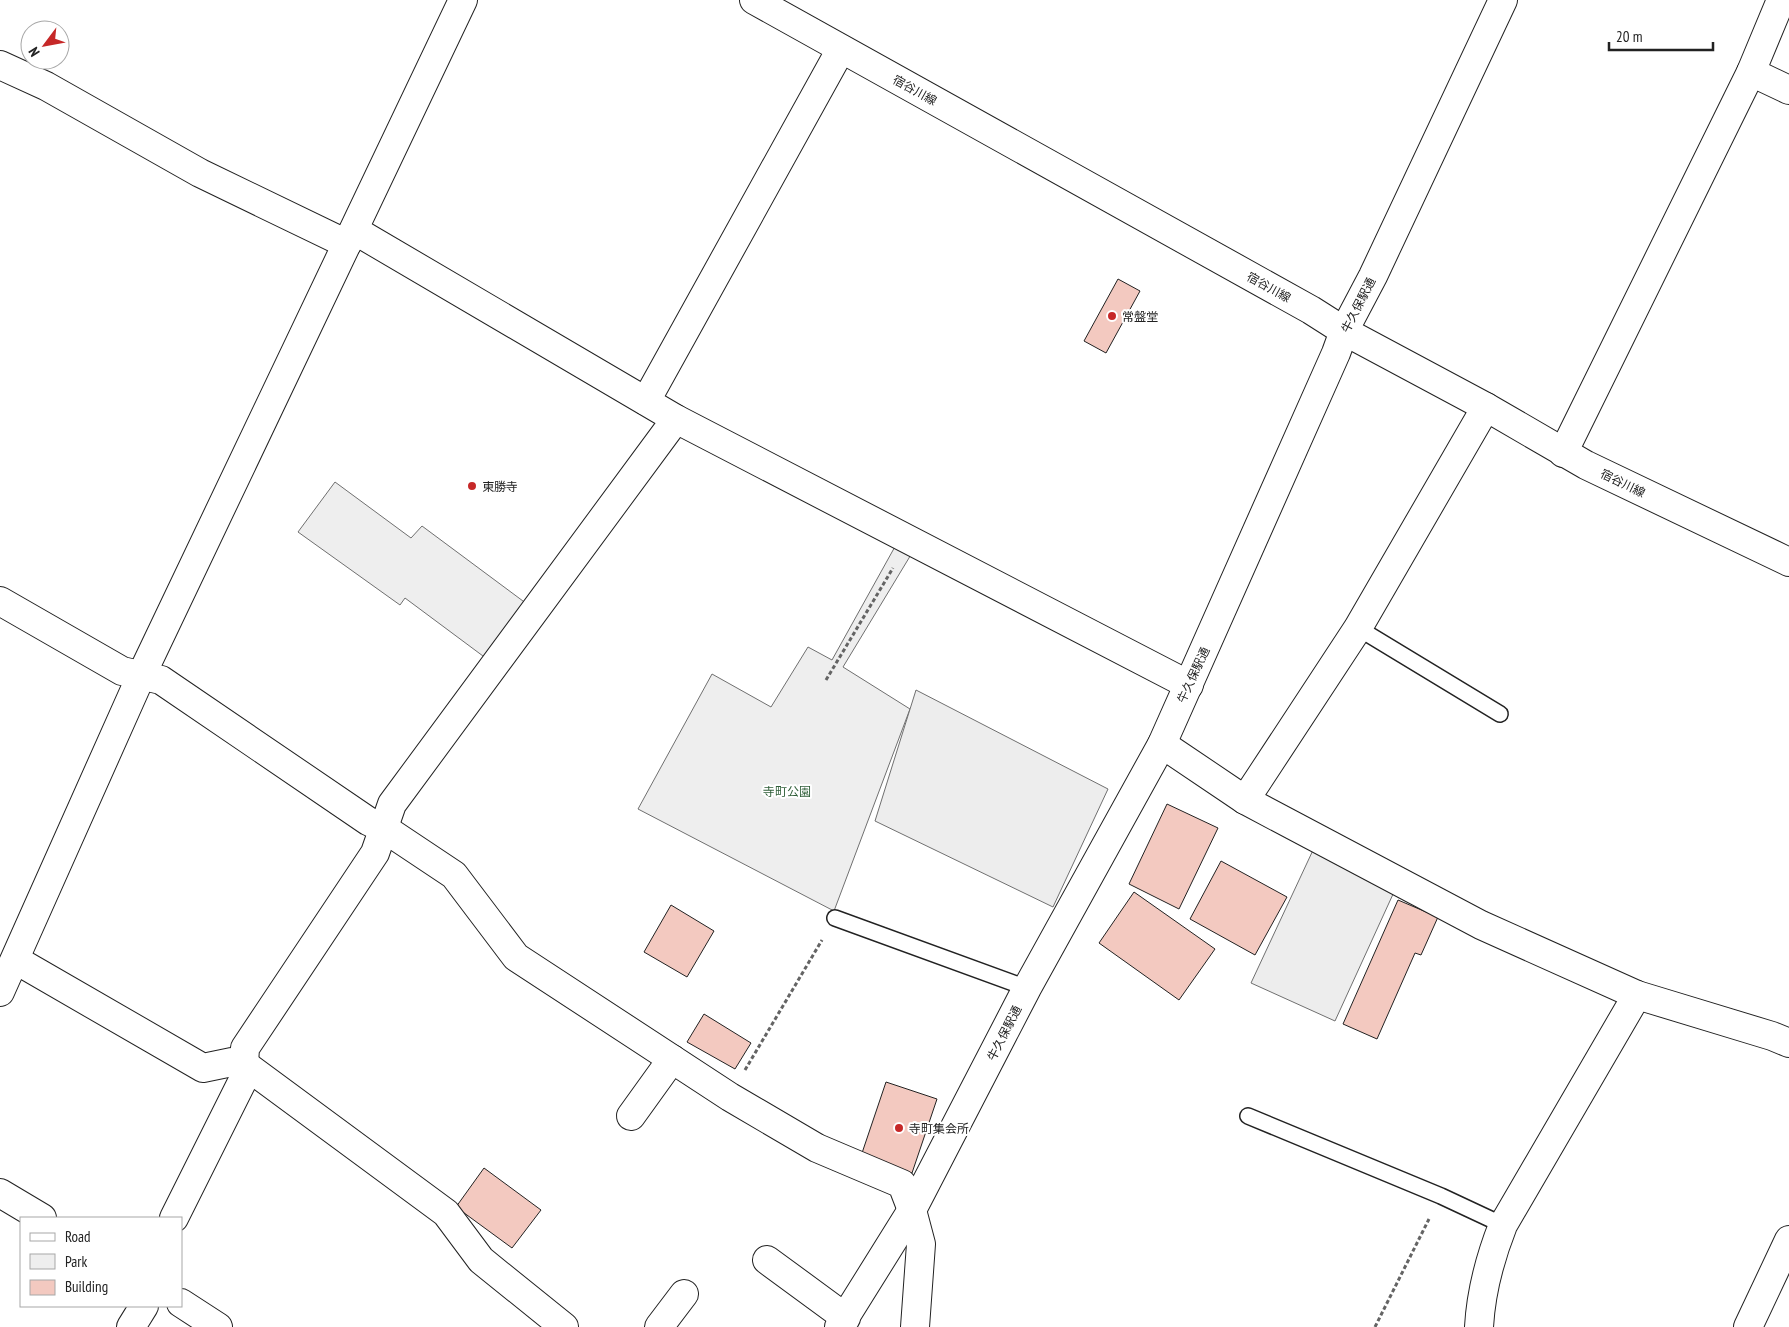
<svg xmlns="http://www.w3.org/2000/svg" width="1789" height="1327" font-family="'PT Sans Narrow','Noto Sans JP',sans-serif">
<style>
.green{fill:#eee;stroke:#6f6f6f}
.parking{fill:#ededed;stroke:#6f6f6f}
.building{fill:#f3c9c0;stroke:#222}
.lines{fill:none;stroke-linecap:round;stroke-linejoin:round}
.lane-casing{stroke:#222;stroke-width:18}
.street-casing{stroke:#222;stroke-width:30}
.secondary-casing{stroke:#222;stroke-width:30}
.path{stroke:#646464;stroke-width:3;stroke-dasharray:4 2.5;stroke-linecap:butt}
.lane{stroke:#fff;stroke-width:15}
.street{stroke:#fff;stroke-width:28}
.secondary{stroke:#fff;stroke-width:28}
.poi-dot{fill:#c62828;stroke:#fff;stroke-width:2}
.labels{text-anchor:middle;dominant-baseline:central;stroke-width:4;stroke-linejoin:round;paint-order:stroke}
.street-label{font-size:12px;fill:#222;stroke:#fff}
.poi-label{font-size:12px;fill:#222;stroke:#fff;text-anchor:start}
.park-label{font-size:12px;fill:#2f5e38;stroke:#fff}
</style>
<rect width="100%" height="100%" fill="#fff"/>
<!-- green -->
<g class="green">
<polygon points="335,482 411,538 422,526 527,604 487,659 405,598 400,605 298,532"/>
<polygon points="897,543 912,553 843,667 910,709 834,911 638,809 712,674 771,707 808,647 832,660"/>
</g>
<!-- parking -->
<g class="parking">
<polygon points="916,690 1108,789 1053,907 875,821"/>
<polygon points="1314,848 1394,892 1335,1021 1251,983"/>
</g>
<!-- building -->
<g class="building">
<polygon points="1118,279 1140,291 1106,353 1084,341"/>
<polygon points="1167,804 1218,828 1179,909 1129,884"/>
<polygon points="1221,861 1287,897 1255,955 1190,919"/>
<polygon points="1134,892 1215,949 1179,1000 1099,943"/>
<polygon points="1398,900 1438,917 1421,955 1415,953 1377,1039 1343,1024"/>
<polygon points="671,905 714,931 687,977 644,952"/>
<polygon points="704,1014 751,1043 735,1069 687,1042"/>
<polygon points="886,1082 937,1099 912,1173 861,1156"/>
<polygon points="484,1168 541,1210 512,1248 456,1207"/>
</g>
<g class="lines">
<defs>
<g id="lane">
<polyline points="1358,628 1500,714"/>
<polyline points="835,918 1027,988"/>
<polyline points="1248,1116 1441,1196 1503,1225"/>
</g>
<g id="street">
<polyline points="0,65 46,86 200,173 347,244"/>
<polyline points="1751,72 1789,90"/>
<polyline points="354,230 676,419 1189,685"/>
<polyline points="1344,331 1373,276 1503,0"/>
<polyline points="646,401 841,49"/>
<polyline points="1563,453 1751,72 1781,0"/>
<polyline points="0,601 122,671 161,680 368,821 385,829 454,875 516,957 730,1097 817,1148 902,1184 912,1210 921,1244 915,1327"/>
<polyline points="1162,744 1245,800 1481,925 1637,995 1772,1036 1789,1043"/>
<polyline points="1245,800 1358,628 1486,407"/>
<polyline points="16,960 203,1068 232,1062 244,1064 446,1213 481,1260 564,1327"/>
<polyline points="0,992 141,676 463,0"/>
<polyline points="631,1116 672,1059"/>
<polyline points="174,1218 245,1076 244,1064 245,1048 375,853 392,804 676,419"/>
<polyline points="767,1260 846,1318"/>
<polyline points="131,1327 144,1306"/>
<polyline points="659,1327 684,1294"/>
<path d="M1479,1327C1481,1291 1490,1258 1503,1225L1637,995"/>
<polyline points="1748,1327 1789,1240"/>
</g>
<g id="secondary">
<polyline points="754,0 1311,310 1344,331 1486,407 1586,465 1789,562"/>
<polyline points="0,1193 42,1218"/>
<polyline points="181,1303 218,1327"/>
<polyline points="839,1327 912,1210 1027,988 1162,744 1336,353 1344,331"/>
</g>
</defs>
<!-- lane casing -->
<use href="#lane" class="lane-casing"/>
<!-- street casing -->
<use href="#street" class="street-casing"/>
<!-- secondary casing -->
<use href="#secondary" class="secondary-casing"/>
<!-- path -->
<g class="path">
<polyline points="826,680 893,568"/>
<polyline points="745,1070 822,940"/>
<polyline points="1375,1327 1429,1219"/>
</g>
<!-- lane -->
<use href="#lane" class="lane"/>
<!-- street -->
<use href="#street" class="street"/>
<!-- secondary -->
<use href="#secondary" class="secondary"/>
</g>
<!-- markers -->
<g class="poi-dot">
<circle cx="1112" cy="316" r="5"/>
<circle cx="472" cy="486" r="5"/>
<circle cx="899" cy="1128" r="5"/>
</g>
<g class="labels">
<!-- street labels -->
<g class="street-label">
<text transform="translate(915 90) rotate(29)">宿谷川線</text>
<text transform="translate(1269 287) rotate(29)">宿谷川線</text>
<text transform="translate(1358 305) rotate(-63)">牛久保駅通</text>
<text transform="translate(1623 483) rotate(26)">宿谷川線</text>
<text transform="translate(1193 675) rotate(-65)">牛久保駅通</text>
<text transform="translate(1004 1033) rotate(-63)">牛久保駅通</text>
</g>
<!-- poi labels -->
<g class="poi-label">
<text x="1122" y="316">常盤堂</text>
<text x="482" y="486">東勝寺</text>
<text x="909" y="1128">寺町集会所</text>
</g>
<!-- park labels -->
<g class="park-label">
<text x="787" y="791">寺町公園</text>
</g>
</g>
<!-- legend -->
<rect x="20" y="1217" width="162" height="90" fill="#ffffff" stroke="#a7a7a7"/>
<rect x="30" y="1233" width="25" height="8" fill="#ffffff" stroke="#a7a7a7"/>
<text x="65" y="1242" font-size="15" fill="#222222">Road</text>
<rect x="30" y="1254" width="25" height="15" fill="#eeeeee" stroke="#a7a7a7"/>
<text x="65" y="1267" font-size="15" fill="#222222">Park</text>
<rect x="30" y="1280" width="25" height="15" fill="#f3c9c0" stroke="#a7a7a7"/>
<text x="65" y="1292" font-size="15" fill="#222222">Building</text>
<!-- north arrow -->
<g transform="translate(45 45) rotate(238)"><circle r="24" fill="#ffffff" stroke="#a7a7a7"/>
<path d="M0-4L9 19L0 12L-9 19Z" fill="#c62828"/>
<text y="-8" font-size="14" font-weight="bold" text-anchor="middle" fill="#222222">N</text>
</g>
<!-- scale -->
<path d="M1609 42v8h104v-8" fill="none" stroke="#222222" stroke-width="2.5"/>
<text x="1616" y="42" font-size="15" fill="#222222" stroke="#ffffff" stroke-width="4" paint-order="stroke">20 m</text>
</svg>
